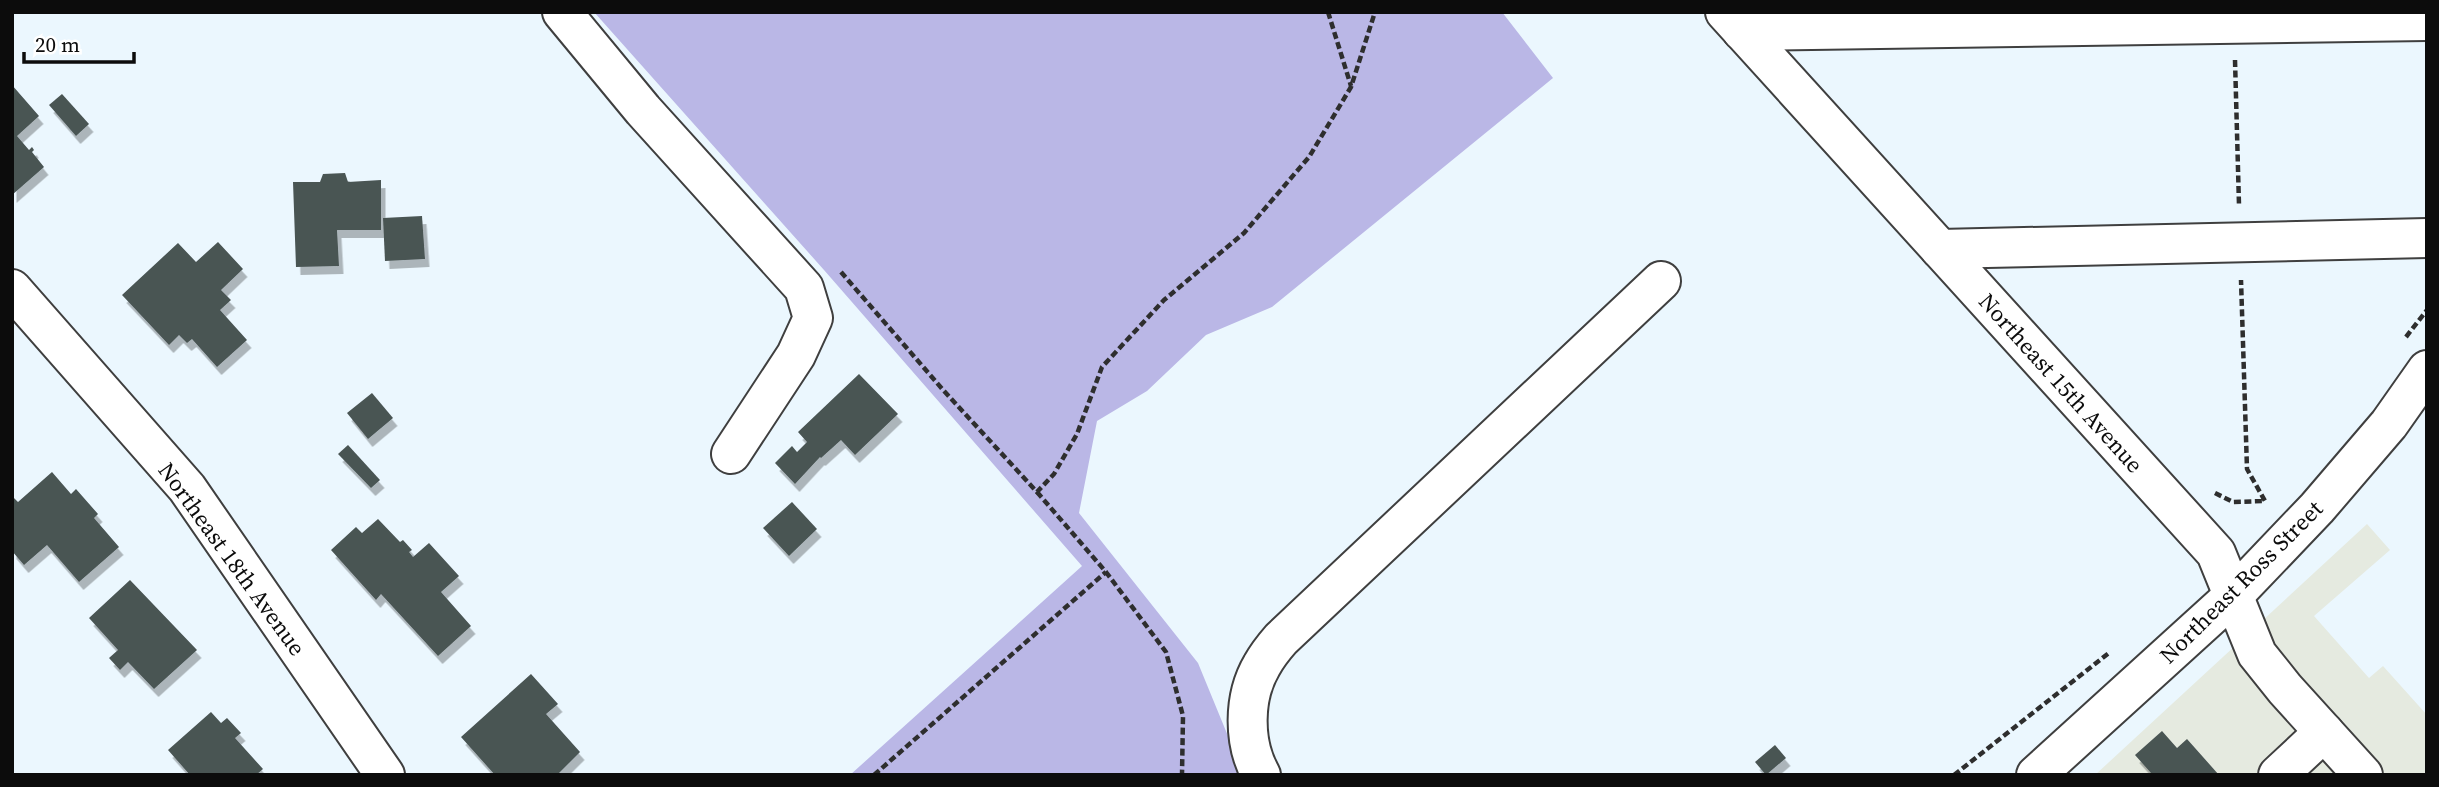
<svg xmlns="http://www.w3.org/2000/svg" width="2439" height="787" font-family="'Source Serif 4',serif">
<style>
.industrial{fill:#e5eae0}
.green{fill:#bab7e6}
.building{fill:#495453;filter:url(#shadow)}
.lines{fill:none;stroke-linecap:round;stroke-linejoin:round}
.minor-casing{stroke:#3f3f3f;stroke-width:42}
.path{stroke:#2e2e2e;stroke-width:4.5;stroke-dasharray:7 3.5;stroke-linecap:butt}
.minor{stroke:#fff;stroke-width:38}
.labels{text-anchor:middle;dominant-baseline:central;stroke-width:7;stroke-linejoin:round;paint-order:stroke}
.street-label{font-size:23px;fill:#0c0c0c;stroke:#fff}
</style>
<defs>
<filter id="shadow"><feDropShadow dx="4.5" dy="8" stdDeviation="0" flood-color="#0004"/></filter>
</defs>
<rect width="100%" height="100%" fill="#ebf7fe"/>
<!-- industrial -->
<polygon class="industrial" points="2367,524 2390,550 2314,616 2369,678 2383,666 2427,715 2427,775 2095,775"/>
<!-- green -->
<polygon class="green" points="594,12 1502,12 1553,78 1272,307 1206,335 1147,391 1097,421 1079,513 1198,663 1244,775 850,775 1082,566 824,270"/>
<!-- building -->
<g class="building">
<polygon points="12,85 39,116 17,136 29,150 32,147 34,150 32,152 44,167 12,195"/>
<polygon points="62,94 89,124 76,136 49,105"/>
<polygon points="345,173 348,182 381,180 381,230 337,230 339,266 296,267 293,182 320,182 323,174"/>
<polygon points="422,216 425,259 385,261 383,218"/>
<polygon points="218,242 243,269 221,290 231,300 220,310 247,340 217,367 192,339 187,343 179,335 169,345 122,295 178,243 196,262"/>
<polygon points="859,374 898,414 855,455 841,440 821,458 820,457 795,484 775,463 792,446 797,452 807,442 798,432"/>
<polygon points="372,393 393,418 368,439 347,413"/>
<polygon points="348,445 380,480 371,488 338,454"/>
<polygon points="52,472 71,494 76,489 98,514 94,518 119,547 79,582 47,545 24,565 12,551 12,496 18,502"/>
<polygon points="792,502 817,529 789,556 763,528"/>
<polygon points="378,519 400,542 403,540 412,550 409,552 413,557 429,543 459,576 441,592 471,626 438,656 381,594 376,600 331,550 356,527 362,533"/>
<polygon points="130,580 197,650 154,689 128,662 120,670 109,658 118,650 89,618"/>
<polygon points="531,674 558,704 546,714 580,752 557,775 495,775 461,737"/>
<polygon points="211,712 221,723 227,718 241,733 235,738 263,769 256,775 190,775 168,750"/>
<polygon points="2162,731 2177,748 2187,739 2219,775 2149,775 2151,773 2135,755"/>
<polygon points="1775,745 1786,758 1766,775 1755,762"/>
</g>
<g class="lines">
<defs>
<g id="minor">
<polyline points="562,12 643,110 804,288 813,318 796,355 731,454"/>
<polyline points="1725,12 2216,553 2257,654 2285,689 2363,775"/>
<polyline points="1742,31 2427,21"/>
<polyline points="1940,249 2427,238"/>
<polyline points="12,289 187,488 385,775"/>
<path d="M1261,775C1243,743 1243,697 1262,665C1267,656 1274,647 1281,639L1661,281"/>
<polyline points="2036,775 2233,596 2317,508 2389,424 2427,370"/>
<polyline points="2278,775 2324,732"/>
</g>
</defs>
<!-- minor casing -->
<use href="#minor" class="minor-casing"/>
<!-- path -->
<g class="path">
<polyline points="1328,12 1351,86"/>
<polyline points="2235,60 2239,205"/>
<polyline points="841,272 944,391 1037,492 1054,474 1077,434 1102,367 1164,300 1244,233 1309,157 1351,87 1375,12"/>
<polyline points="2406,337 2427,310"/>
<polyline points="1037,492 1106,572 1166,652 1183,716 1182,775"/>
<polyline points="2215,493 2233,502 2265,501 2247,469 2241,280"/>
<polyline points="874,775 1106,572"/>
<polyline points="1954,775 2110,652"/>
</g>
<!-- minor -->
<use href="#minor" class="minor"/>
</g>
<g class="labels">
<!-- street labels -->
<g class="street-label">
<text transform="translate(2061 383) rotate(48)">Northeast 15th Avenue</text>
<text transform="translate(232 559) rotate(54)">Northeast 18th Avenue</text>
<text transform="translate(2241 582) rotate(-45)">Northeast Ross Street</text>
</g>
</g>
<!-- border -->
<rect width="2439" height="787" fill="none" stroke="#0c0c0c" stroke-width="28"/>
<!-- scale -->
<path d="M24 52v10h110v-10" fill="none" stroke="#0c0c0c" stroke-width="3.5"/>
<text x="35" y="52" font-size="21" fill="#0c0c0c" stroke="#ffffff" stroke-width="5" paint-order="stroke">20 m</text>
</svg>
